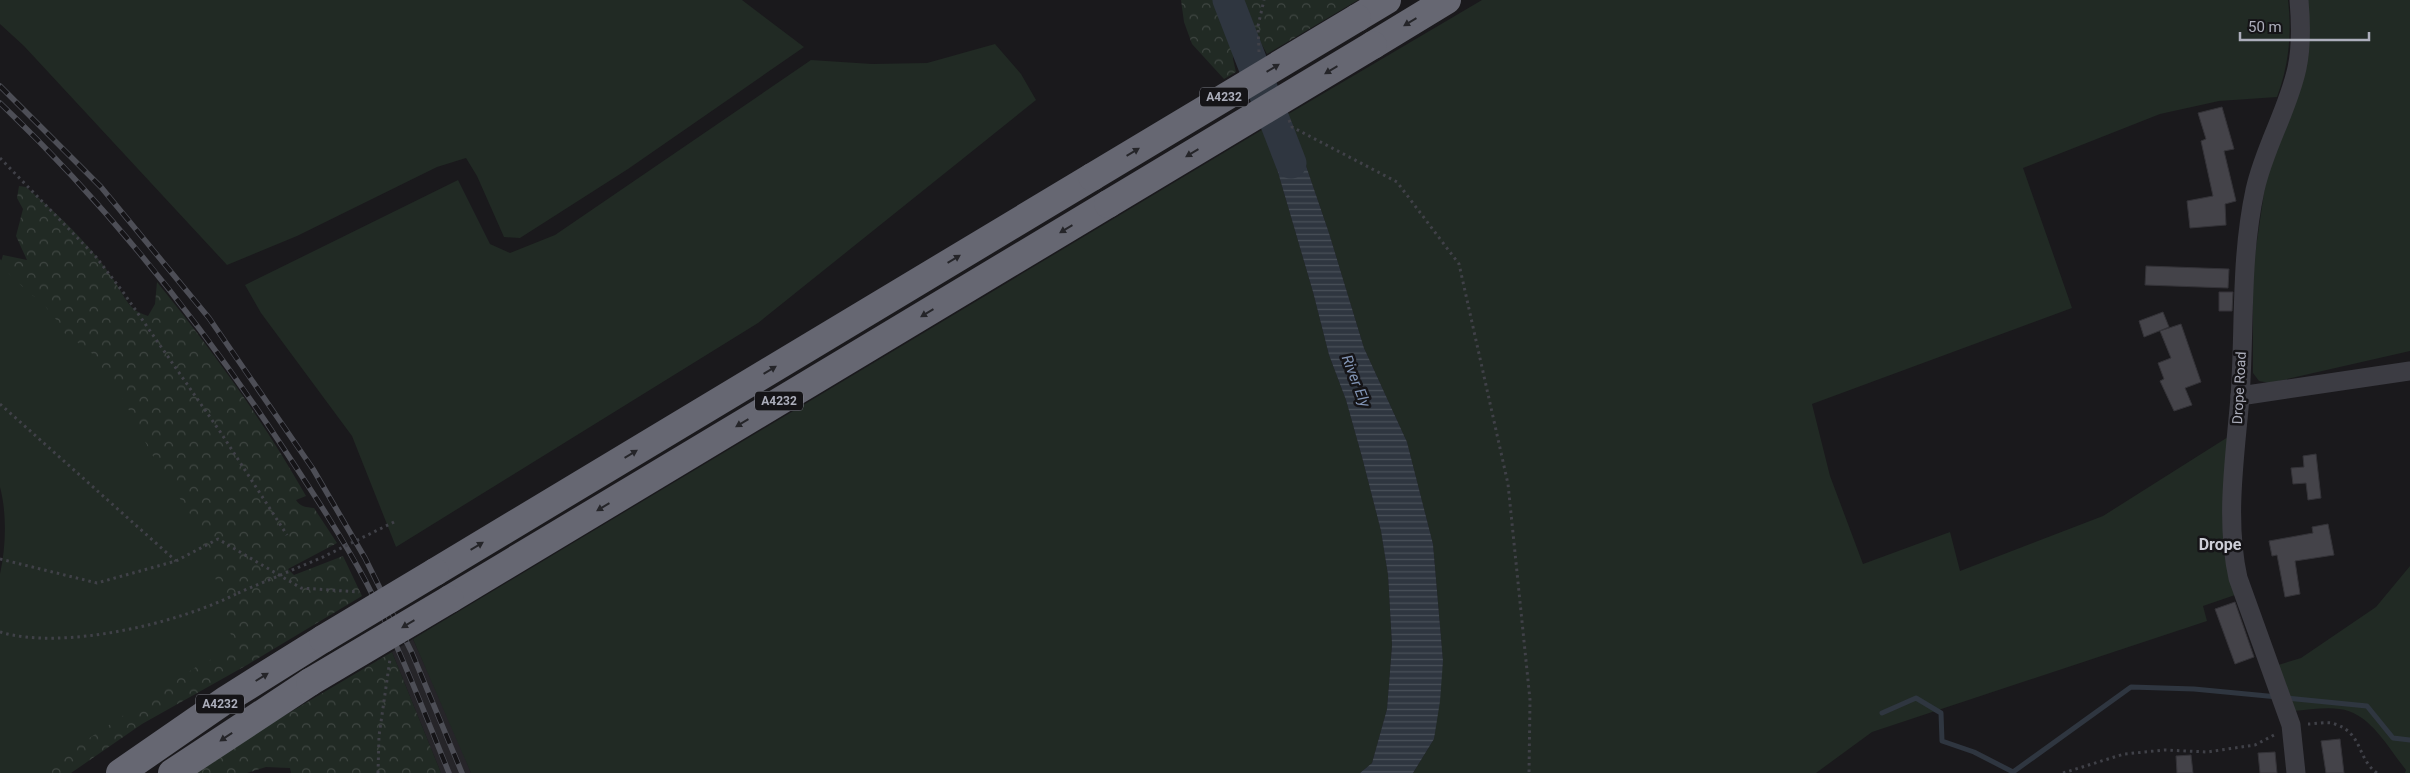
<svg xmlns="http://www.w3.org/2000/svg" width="2410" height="773" font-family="Roboto,sans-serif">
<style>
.built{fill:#262529}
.grass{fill:#212a24}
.forest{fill:url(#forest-crowns)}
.water{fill:url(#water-rules)}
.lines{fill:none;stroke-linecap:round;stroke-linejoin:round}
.stream{stroke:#2f3640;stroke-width:5}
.river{stroke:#2f3640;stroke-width:31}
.building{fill:#444349;stroke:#343338}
.path{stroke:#404148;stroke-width:3;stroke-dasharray:2.5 4;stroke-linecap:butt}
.minor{stroke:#3c3c43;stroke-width:19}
.highway{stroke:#666772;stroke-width:28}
.rail-casing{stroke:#4d4e56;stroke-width:5.5}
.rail{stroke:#151417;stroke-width:4;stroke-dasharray:11;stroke-linecap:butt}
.path-bridge{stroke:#404148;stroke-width:3;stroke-dasharray:2.5 4;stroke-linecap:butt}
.highway-bridge{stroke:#666772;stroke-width:28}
.oneway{fill:#252529}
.labels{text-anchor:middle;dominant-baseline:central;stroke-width:5;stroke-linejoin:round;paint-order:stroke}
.shield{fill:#151417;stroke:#7f808a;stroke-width:1}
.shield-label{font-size:12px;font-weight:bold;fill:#acaebb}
.street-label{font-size:14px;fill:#acaebb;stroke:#151417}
.water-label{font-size:15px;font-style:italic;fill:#8396b7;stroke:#151417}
.quarter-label{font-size:16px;font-weight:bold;fill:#cdced7;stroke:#151417}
</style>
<defs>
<pattern id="forest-crowns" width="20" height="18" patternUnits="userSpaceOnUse" patternTransform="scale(1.25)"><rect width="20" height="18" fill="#212a24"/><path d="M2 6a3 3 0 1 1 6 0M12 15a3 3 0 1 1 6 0" fill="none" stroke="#3f4642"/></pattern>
<pattern id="water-rules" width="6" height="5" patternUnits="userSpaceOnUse" patternTransform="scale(1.25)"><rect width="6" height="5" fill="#2f3640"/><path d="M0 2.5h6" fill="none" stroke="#4a515a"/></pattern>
</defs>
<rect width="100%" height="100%" fill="#1a191c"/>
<!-- built -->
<polygon class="built" points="413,639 460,744 471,773 441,773 392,652"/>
<!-- grass -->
<g class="grass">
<polygon points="0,0 742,0 804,47 628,169 520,238 504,237 477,176 466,158 437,167 297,236 227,265 24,46 0,24"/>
<path d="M1482,0H2288C2292,33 2289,65 2277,97L2219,101L2160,114L2023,168L2072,308L1812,404L1830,476L1863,564L1950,532L1960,571L2103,516L2228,437L2235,595L2203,606L2207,621L1872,732L1816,773H1413L1434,739L1443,661L1433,544L1407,442L1364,348L1329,233L1303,157L1285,116Z"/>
<polygon points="2306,0 2410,0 2410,351 2270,383 2259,381 2253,373 2253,268 2265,186"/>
<polygon points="995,44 1021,74 1036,100 758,323 396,547 352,436 261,313 245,285 458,180 490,244 510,253 555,235 811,60 872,64 927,63"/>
<polygon points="1265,128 1313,292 1329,355 1346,400 1362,457 1381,531 1388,575 1392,645 1387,709 1372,763 1360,773 471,773 413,639"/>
<path d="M0,259L49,303L116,371L195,509L247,642L50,773H0V574C6,546 7,514 0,487Z"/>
<path d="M2410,566V773H2405L2406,770C2388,748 2370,712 2339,709C2325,707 2308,710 2293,711L2275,666L2301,658L2376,607Z"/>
</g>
<!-- forest -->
<g class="forest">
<polygon points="1181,0 1219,0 1235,45 1233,59 1236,72 1224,79 1192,44 1184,22"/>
<polygon points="1232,0 1358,0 1267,54 1261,43 1243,27"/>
<path d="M19,186L26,187C62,218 91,245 117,285C127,301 129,310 148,316L155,304L157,282C212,350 263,420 306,496L296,500C300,507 306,507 314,508L337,543L288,569L294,575L343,556L362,596L247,665L142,724L71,773H37L196,667L226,652L233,639C230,633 227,626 226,619C224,604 232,603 219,588L193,519L151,453L119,391L90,351L65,334L59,323L40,300L30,294L0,265L3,255L27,260L16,236L23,209L17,198Z"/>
<polygon points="392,652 441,773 291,773 290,768 266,767 247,773 196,773 238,743"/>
</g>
<!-- water -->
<polygon class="water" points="1285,116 1303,157 1329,233 1364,348 1407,442 1433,544 1443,661 1440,701 1434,739 1413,773 1360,773 1372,763 1387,709 1392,645 1388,575 1381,531 1362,457 1346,400 1329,355 1313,292 1265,128"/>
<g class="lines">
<!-- stream -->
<g class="stream">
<polyline points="2286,698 2367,706 2393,738 2410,740"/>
<polyline points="1882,713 1916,698 1941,713 1942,741 1974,752 2013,772 2131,687 2194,689 2278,697"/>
</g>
<!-- river -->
<polyline class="river" points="1228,0 1291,163"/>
</g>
<!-- building -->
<g class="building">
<polygon points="2222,107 2234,149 2224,151 2236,201 2225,204 2226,225 2190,228 2187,201 2213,196 2201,141 2206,139 2198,113"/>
<polygon points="2146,266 2229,269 2228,288 2145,285"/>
<polygon points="2219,292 2233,292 2232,311 2219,311"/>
<polygon points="2163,312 2169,327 2144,337 2139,321"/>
<polygon points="2181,324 2201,382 2185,388 2192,405 2174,411 2160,381 2164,379 2158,363 2171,358 2160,331"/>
<polygon points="2316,454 2321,498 2308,500 2306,483 2293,484 2291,468 2304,467 2303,456"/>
<polygon points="2328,524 2334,555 2295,561 2300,594 2285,597 2277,555 2272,556 2269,541 2313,533 2312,527"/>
<polygon points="2235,602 2254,657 2235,664 2215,609"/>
<polygon points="2340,739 2344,773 2326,773 2321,741"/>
<polygon points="2275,752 2277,773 2260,773 2258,753"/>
<polygon points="2191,755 2193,773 2177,773 2176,756"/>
</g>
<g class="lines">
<!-- path -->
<g class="path">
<polyline points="1259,52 1258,26 1264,0"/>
<polyline points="1289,120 1292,127 1397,182 1459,264 1508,484 1530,700 1529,773"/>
<polyline points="0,158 96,257 123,292 221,433 287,535"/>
<polyline points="0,404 176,561"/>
<polyline points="0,559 97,583 176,561 218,539 301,588 359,592"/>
<path d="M0,632C63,651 180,623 238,593"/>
<path d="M2308,724C2315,724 2328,721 2335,724C2363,733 2357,759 2377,773"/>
<polyline points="378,773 379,736 390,659"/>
<polyline points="2063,773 2124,754 2165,750 2207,752 2255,745 2274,735"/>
</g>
<!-- minor -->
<g class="minor">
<polyline points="2240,396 2410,371"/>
<path d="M2296,773L2291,725L2238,578C2225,519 2235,458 2240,397C2245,327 2240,260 2255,190C2264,148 2288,110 2297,68C2302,45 2301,23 2299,0"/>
</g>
<!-- highway -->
<g class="highway">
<polyline points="1357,18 1387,0"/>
<polyline points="1373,45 1447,0"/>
<polyline points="435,572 1092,177"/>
<polyline points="450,599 1108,204"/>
<polyline points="120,773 227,699 323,639"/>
<polyline points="172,773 310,682"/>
</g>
<defs>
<g id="rail">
<polyline points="0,86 101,187 209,318 313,469 365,558 412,653 462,773"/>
<path d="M0,103C108,206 200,322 282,446C311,490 341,535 366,582C398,644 423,709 449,773"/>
</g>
</defs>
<!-- rail casing -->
<use href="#rail" class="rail-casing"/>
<!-- rail -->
<use href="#rail" class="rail"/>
<!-- path-bridge -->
<polyline class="path-bridge" points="238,593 323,557 394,522"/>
<!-- highway-bridge -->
<g class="highway-bridge">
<polyline points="1092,177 1357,18"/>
<polyline points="1108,204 1373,45"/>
<polyline points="323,639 435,572"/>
<polyline points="310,682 450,599"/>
</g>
</g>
<!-- one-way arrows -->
<defs><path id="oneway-solid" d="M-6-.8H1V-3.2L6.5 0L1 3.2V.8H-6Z" transform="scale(1.25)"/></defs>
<g class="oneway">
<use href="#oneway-solid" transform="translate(1410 22) rotate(149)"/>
<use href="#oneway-solid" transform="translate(1273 68) rotate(-31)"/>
<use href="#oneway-solid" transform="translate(1331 70) rotate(149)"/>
<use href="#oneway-solid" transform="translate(1133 152) rotate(-31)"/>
<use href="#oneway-solid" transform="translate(1192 153) rotate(149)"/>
<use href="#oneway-solid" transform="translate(1066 229) rotate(149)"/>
<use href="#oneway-solid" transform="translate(954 259) rotate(-31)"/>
<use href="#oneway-solid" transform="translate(927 313) rotate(149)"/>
<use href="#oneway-solid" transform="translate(770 370) rotate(-31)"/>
<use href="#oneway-solid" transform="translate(742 423) rotate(149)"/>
<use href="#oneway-solid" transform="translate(631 454) rotate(-31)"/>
<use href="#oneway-solid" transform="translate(603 507) rotate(149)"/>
<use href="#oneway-solid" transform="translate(477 546) rotate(-31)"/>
<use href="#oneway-solid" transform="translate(408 624) rotate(149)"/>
<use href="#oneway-solid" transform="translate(262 677) rotate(-32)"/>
<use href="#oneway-solid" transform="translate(226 737) rotate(146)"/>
</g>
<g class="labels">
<!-- shield labels -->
<g class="shield">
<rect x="1200" y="87.5" width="48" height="19" rx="4"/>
<rect x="755" y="391.5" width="48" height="19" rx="4"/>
<rect x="196" y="694.5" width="48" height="19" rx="4"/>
</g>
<g class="shield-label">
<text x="1224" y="97">A4232</text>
<text x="779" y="401">A4232</text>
<text x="220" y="704">A4232</text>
</g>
<!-- street labels -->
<g class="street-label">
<text transform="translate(2239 388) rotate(-87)">Drope Road</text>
</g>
<!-- water labels -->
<g class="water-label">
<text transform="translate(1356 381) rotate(69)">River Ely</text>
</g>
<!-- quarter labels -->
<g class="quarter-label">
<text x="2220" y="544">Drope</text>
</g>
</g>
<!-- scale -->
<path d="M2240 32v8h129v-8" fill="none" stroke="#acaebb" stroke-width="2.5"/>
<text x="2248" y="32" font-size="15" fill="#acaebb" stroke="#151417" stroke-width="4" paint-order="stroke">50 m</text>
</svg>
